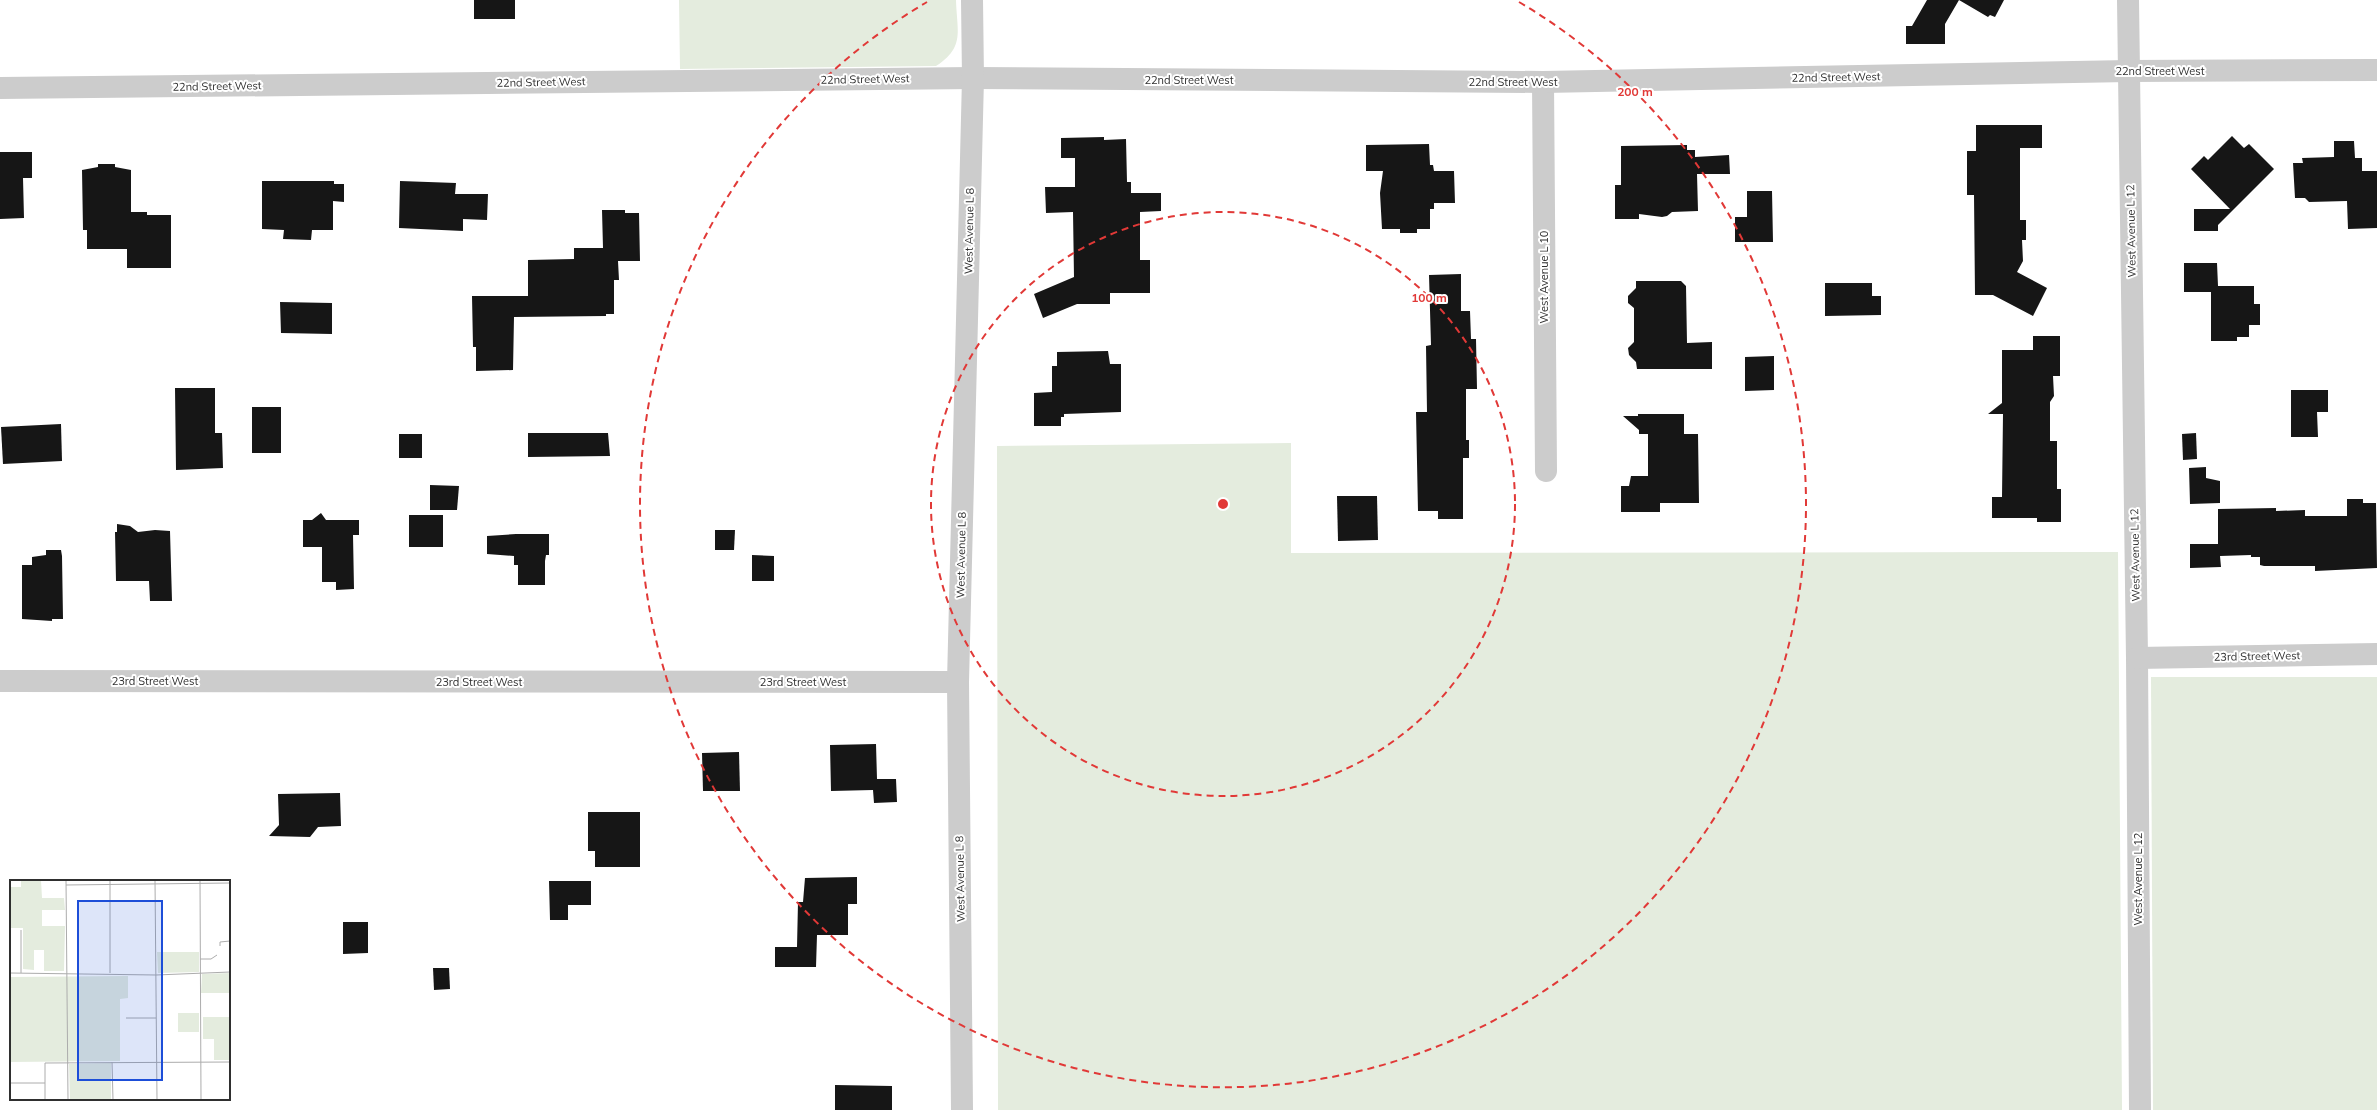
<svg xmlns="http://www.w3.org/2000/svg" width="2377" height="1110" font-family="Mulish,sans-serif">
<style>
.green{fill:#e4ecde}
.building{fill:#161616}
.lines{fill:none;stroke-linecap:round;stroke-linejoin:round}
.minor{stroke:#ccc;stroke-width:22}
.ring{fill:none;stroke:#e13937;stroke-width:2;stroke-dasharray:7 5}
.labels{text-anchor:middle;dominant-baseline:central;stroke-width:4;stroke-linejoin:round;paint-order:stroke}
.street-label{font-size:11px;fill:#2f2f2f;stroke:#fff}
.inset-road{fill:none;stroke:#acacac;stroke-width:1}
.view{fill:#1d4ed8;fill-opacity:0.15;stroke:#1d4ed8;stroke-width:2}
.inset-edge{fill:none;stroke:#2f2f2f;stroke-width:2}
.centre{fill:#e13937;stroke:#fff;stroke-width:2}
.ring-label{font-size:12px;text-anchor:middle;font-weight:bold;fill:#e13937;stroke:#fff;stroke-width:4;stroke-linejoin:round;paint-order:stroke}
</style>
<rect width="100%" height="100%" fill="#fff"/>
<!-- green -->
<g class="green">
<path d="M679,0H956C957,32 965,47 936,66L680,69Z"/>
<polygon points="1291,443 1291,553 2118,552 2122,1110 998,1110 997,446"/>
<polygon points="2151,677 2377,677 2377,1110 2153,1110"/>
</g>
<!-- building -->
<g class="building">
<rect x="474" y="0" width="41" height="19"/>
<polygon points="1927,0 2004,0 1995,17 1990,15 1988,17 1959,0 1945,24 1945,44 1906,44 1906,26 1912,26"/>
<polygon points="1976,125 2042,125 2042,148 2020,148 2020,220 2026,220 2026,240 2022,240 2023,261 2017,272 2047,288 2033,316 1993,295 1975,295 1974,195 1967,195 1967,151 1976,151"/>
<polygon points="2232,136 2244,148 2249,144 2274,169 2218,225 2218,231 2194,231 2194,209 2230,209 2191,169 2204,156 2208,160"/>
<polygon points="1104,137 1104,140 1126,139 1127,182 1131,182 1131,193 1161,193 1161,211 1140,212 1140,260 1150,260 1150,293 1110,293 1110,304 1077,304 1043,318 1034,294 1074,277 1073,212 1046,213 1045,187 1075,187 1075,158 1061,158 1061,138"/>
<polygon points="2334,141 2354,141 2355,158 2362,158 2362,171 2377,171 2377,228 2348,229 2347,201 2309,202 2305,198 2295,198 2293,163 2303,163 2302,158 2334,157"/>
<polygon points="1429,144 1430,165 1433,165 1434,171 1454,171 1455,203 1434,203 1434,209 1430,209 1430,229 1417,229 1417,233 1400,233 1400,229 1382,229 1380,193 1383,171 1366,171 1366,145"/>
<polygon points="1687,145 1687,150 1695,150 1695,157 1729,155 1730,174 1697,174 1698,211 1672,212 1667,216 1662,217 1639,214 1639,219 1615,219 1615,185 1621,185 1621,146"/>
<polygon points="0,152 32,152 32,178 23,178 24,218 0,219"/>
<polygon points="98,164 115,164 115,167 131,170 131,212 147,212 147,215 171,215 171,268 127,268 127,249 87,249 87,230 83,230 82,170 98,167"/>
<polygon points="262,181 334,181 334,184 344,184 344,202 333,201 333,230 312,230 311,240 283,239 284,230 262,229"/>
<polygon points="400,181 456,183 455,194 488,194 487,220 463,219 463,231 399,228"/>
<polygon points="1747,191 1772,191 1773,242 1735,242 1735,217 1747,217"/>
<polygon points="602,210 625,210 625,213 639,213 640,261 618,261 619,280 614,280 614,314 606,314 606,316 514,317 513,370 476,371 476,347 473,347 472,296 528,296 528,260 574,259 574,248 603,248"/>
<polygon points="2184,263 2217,263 2218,286 2254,286 2254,304 2260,304 2260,325 2249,325 2249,337 2237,337 2237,341 2211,341 2211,292 2184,292"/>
<polygon points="1461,274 1461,311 1470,311 1471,339 1476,339 1477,389 1466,389 1466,440 1469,440 1469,458 1463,458 1463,519 1438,519 1438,511 1418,511 1416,412 1427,412 1426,346 1431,345 1429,275"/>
<polygon points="1636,281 1681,281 1686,286 1687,343 1712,342 1712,369 1637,369 1636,362 1629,355 1628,348 1634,342 1634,308 1628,303 1628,296 1636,288"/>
<polygon points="1825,283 1872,283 1872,296 1881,296 1881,315 1825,316"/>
<polygon points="280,302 332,303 332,334 281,333"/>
<polygon points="2033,336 2060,336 2060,376 2053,376 2054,396 2050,402 2050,441 2057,441 2057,489 2061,489 2061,522 2037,522 2037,518 1992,518 1992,497 2002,497 2003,414 1988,414 2002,403 2002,350 2033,350"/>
<polygon points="1108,351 1110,364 1121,364 1121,412 1064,414 1064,417 1061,417 1061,426 1034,426 1034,393 1052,392 1052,366 1057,366 1057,352"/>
<polygon points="1774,356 1774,390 1745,391 1745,357"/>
<polygon points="175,388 215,388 215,433 222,433 223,468 176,470"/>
<polygon points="2291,390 2328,390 2328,412 2317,412 2318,437 2291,437"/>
<rect x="252" y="407" width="29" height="46"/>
<polygon points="1638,414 1684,414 1684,434 1698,434 1699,503 1660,503 1660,512 1621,512 1621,486 1629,486 1631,476 1648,476 1648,434 1639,434 1639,430 1623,416 1638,416"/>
<polygon points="61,424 62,461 3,464 1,427"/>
<polygon points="528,433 608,433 610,456 528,457"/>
<polygon points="2196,433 2197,459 2183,460 2182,434"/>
<rect x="399" y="434" width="23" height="24"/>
<polygon points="2206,467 2206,478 2220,481 2220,503 2190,504 2189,468"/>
<polygon points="430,485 459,486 457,510 430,510"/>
<polygon points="1337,496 1377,496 1378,540 1338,541"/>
<polygon points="2347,499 2363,499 2363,503 2376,503 2377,568 2315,571 2315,566 2264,566 2260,565 2260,557 2251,557 2251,555 2220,556 2221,567 2190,568 2190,544 2218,544 2218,509 2276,508 2276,511 2305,510 2305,516 2347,516"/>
<polygon points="321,513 326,520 359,520 359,535 353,535 354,589 336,590 336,582 322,582 322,547 303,547 303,520 312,520"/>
<rect x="409" y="515" width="34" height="32"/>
<polygon points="117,524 130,526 138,532 155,530 170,531 172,601 150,601 149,581 116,581 115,532 117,532"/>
<polygon points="715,530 735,530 734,550 715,550"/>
<polygon points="516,534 549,534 549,555 546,555 545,561 545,585 518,585 518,565 514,565 514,556 487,554 487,536"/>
<polygon points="46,550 61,550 62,556 63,619 52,619 52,621 22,619 22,565 32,565 32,557 46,555"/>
<polygon points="752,555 774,556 774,581 752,581"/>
<polygon points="876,744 877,779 896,779 897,802 874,803 873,790 831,791 830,745"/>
<polygon points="739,752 740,791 703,791 702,753"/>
<polygon points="340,793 341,826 318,827 310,837 269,836 279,825 278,794"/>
<polygon points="588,812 640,812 640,867 595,867 595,851 588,851"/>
<polygon points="857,877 857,904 848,904 848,935 817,935 816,967 775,967 775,947 797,947 798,902 803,902 805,878"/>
<polygon points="549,881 591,881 591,905 568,905 568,920 550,920"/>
<polygon points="343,922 368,922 368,953 343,954"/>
<polygon points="433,968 449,968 450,989 434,990"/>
<polygon points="835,1085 892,1086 892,1110 835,1110"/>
</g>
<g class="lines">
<!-- minor -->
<g class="minor">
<polyline points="2128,0 2137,658 2140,1110"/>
<polyline points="1543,82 1546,471"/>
<polyline points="0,88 973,78 1543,82 2129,71 2377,70"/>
<polyline points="2137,658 2377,654"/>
<polyline points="0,681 958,682"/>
<polyline points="962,1110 958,682 973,78 972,0"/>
</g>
</g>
<!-- distance rings -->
<g class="ring">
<circle cx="1223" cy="504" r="292"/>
<path d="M1519 2A583 583 0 1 1 927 2"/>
</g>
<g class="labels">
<!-- street labels -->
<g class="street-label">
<text x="2160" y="71">22nd Street West</text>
<text transform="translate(1836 77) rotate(-1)">22nd Street West</text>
<text transform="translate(865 79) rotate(-1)">22nd Street West</text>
<text x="1189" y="80">22nd Street West</text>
<text transform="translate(541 82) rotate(-1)">22nd Street West</text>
<text x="1513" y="82">22nd Street West</text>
<text transform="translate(217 86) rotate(-1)">22nd Street West</text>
<text transform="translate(969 231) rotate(-89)">West Avenue L 8</text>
<text transform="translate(2131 231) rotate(-91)">West Avenue L 12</text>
<text transform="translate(1544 277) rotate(-90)">West Avenue L 10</text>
<text transform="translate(961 555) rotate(-89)">West Avenue L 8</text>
<text transform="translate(2135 555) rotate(-91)">West Avenue L 12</text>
<text transform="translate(2257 656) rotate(-1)">23rd Street West</text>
<text x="155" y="681">23rd Street West</text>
<text x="479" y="682">23rd Street West</text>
<text x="803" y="682">23rd Street West</text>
<text transform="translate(960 879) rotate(-91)">West Avenue L 8</text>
<text transform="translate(2138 879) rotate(-90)">West Avenue L 12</text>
</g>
</g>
<!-- overview -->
<g transform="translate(10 880)">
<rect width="220" height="220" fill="#fff"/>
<path d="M11,0H31L32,18H54L55,30H32V46H55L54,91H34V70H24V90L13,89V48H0V7H11ZM147,72H189V92L148,93ZM220,93V113H191L192,94ZM118,96V118L110,119V181L0,182V97ZM168,133H189V152H168ZM193,137H220V180H204V159H193ZM101,183V220H60L59,184Z" fill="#e4ecde"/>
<path class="inset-road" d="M56,0L58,220M145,0L147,220M190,0L191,220M56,5L220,3M11,50V93M210,66V62L220,61M190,79H201L207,75M0,93L146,95L220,92M100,93V0M116,138H146M102,182L103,220M0,203H35M35,220V183L220,182"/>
<path class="view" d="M68,21H152V200H68Z"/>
<rect width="220" height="220" class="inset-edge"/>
</g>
<circle cx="1223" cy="504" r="6" class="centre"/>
<g class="ring-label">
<text x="1635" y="96">200 m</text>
<text x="1429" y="302">100 m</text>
</g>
</svg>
